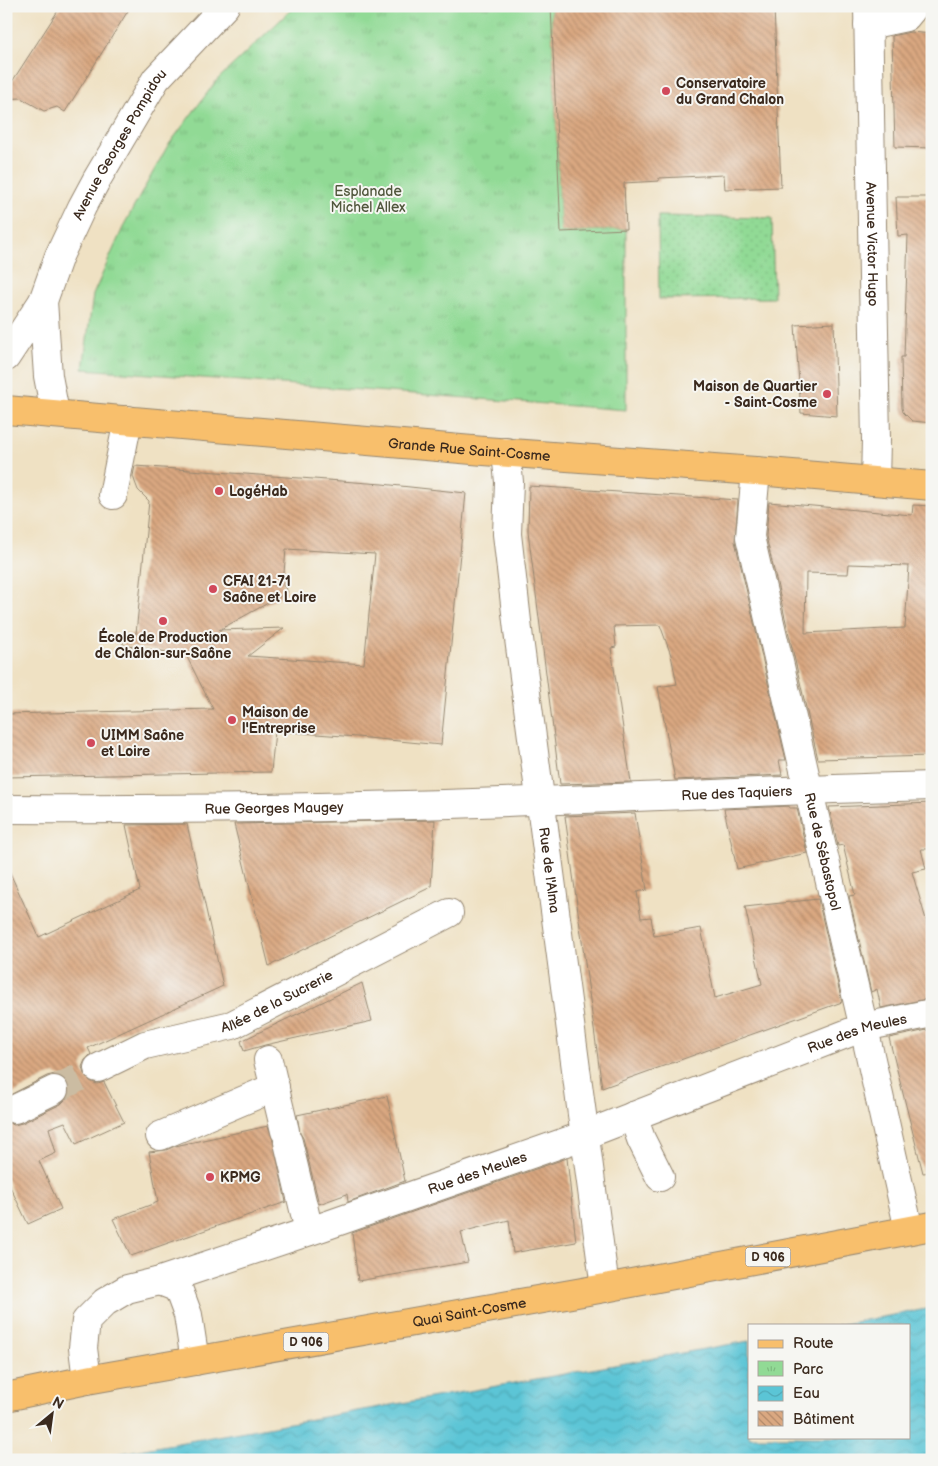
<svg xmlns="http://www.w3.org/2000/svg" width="938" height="1466" font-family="'Balsamiq Sans',sans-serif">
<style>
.grass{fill:url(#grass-dots);stroke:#66825a}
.park{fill:url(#park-tufts);stroke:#66825a}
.water{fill:url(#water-waves);stroke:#4b787a}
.building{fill:url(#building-back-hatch);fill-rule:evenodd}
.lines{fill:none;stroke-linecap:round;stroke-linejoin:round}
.minor-tunnel{stroke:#cbbca2;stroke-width:28;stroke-dasharray:28 14;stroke-linecap:butt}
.minor-casing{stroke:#958670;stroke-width:30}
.major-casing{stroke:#958670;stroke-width:30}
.minor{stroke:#fff;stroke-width:28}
.major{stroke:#f8bf6c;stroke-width:28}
.poi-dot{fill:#d1495b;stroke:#f6f6f2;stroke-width:2}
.labels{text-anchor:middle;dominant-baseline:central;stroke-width:4;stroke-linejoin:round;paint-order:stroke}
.shield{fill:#f6f6f2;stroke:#73675e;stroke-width:1}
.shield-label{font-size:12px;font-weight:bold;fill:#3b2a1e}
.poi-label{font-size:14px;font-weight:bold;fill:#3b2a1e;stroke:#f6f6f2;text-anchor:start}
.street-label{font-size:14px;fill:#3b2a1e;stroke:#f6f6f2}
.park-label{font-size:14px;fill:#50563c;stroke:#f6f6f2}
</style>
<defs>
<pattern id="grass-dots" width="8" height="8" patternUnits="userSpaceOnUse" patternTransform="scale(1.25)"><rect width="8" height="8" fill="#91da95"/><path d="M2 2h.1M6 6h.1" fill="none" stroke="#7ebb80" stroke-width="1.8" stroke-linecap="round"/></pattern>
<pattern id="park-tufts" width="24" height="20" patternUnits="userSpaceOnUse" patternTransform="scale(1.25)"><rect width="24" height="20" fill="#91da95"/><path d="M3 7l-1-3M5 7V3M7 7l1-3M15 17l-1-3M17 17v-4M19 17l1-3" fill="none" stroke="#7ebb80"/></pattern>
<pattern id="water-waves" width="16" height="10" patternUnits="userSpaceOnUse" patternTransform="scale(1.25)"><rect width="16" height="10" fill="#5bc5d6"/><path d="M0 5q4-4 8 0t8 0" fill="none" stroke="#50a9b7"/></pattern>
<pattern id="building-back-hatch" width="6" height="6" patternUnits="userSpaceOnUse" patternTransform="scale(1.25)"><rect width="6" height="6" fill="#daa881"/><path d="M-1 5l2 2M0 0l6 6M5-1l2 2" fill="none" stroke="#b28969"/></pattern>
</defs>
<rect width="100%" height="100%" fill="#f6f6f2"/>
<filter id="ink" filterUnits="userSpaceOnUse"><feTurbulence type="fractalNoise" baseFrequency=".02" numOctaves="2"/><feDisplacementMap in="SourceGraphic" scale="10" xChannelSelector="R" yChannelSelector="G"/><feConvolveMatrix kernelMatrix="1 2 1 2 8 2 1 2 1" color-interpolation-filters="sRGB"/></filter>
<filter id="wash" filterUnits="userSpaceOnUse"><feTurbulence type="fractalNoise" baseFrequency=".0096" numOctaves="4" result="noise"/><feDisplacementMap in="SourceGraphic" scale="20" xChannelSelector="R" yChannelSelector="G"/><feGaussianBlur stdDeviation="1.12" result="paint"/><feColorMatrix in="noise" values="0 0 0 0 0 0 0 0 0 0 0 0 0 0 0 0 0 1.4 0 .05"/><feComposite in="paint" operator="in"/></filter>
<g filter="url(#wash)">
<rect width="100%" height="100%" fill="#efe1c3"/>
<!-- grass -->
<polygon class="grass" points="658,216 772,218 774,298 659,299"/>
<!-- park -->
<polygon class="park" points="295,6 551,6 561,232 626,229 626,410 83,369 93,295 125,223 167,147 217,80"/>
<!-- water -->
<polygon class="water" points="932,1308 932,1460 83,1460 749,1341 749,1437 909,1437 909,1325 838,1325"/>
<g id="blocks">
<!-- building -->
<g class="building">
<polygon points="61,6 131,6 65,112 57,107 44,111 21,98 6,99 6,91"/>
<polygon points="551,6 774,6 781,187 725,189 724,175 659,178 659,181 624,183 626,229 561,232"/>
<polygon points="910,32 932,34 932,148 895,147 892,36"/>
<polygon points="896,197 932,197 932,423 912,421 903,412 902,408 901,357 904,357 908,235 898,236"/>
<polygon points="834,323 837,416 801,413 795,325"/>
<path d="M135,466L382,484L466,493L441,745L357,737L275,731L271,772L6,777V714L213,709L186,655L123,645L124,634H136L149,501L138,490L135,482L133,476ZM286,549L375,554L364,664L248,656L284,628L219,630L288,592L283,585Z"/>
<polygon points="529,486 738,500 735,541 786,760 779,760 782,775 675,780 658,687 677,684 671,655 660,625 614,626 616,647 611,648 631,782 560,784 528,531"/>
<path d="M769,502L912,515L913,505L932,506V756L818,759L766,536ZM849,564L909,566L905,628L805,633L806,573L848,574Z"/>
<polygon points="932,803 932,849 921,849 926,869 912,872 932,940 932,998 881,1008 877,989 871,992 849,896 855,895 843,845 838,846 829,807"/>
<polygon points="789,806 789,808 797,808 807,853 737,869 724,809"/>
<polygon points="635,813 647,890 637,892 641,918 651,917 654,936 701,928 715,998 762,984 745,907 818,899 842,1002 602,1088 565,816"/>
<polygon points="435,820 431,887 269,966 234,824"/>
<polygon points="187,824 223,986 88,1048 91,1054 85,1060 82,1067 84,1074 90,1081 97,1084 104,1082 124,1122 76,1144 65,1122 49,1128 56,1153 39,1161 61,1209 28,1224 6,1178 6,1122 14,1125 22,1123 61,1104 67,1098 70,1091 68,1083 63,1077 55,1074 47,1076 6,1097 6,864 39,937 140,890 126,825"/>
<polygon points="362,983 372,1021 265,1045 244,1051 241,1041"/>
<polygon points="932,1029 932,1172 923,1173 889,1038"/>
<polygon points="387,1096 405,1181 348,1202 347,1194 319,1204 303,1138 300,1133 297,1115"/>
<polygon points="268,1126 273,1140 286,1202 131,1256 113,1219 158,1202 149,1152 166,1150 175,1146"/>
<polygon points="567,1158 576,1242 513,1253 509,1220 461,1232 468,1262 358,1281 352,1233"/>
</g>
</g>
</g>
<g filter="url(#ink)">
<use href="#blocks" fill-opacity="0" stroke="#958670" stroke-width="1"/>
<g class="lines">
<!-- minor-tunnel -->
<polyline class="minor-tunnel" points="54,1090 98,1068"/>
<defs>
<g id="minor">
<path id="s1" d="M868,6L876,440L875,481"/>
<polyline points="868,25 906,17 915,6"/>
<polyline points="43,301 48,376 55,413"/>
<path id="s2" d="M6,357L43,301L59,256L82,207L97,179L156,79L225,6"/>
<path id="s3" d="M506,452L509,482L507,534L519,639L605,1288"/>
<path id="s4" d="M756,471L750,537L868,1046L909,1230"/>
<polyline points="113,495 128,420"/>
<path id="s5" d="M6,809C181,810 357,808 532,801C665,797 798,789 932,786"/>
<polyline points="268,1060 285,1131"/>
<path id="s6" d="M98,1068L145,1045L232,1025L449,913"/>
<polyline points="15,1109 54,1090"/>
<polyline points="633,1116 641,1139 660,1177"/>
<polyline points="160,1136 275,1087"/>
<polyline points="288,1142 309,1231"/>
<polyline points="160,1281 178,1288 188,1315 195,1361"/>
<path id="s7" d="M87,1380L83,1348L86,1321L105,1302L127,1289L160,1281L322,1227L574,1139L864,1027L932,1013"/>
</g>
<g id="major">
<path id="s8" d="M6,410L484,451L769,472L932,486"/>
<path id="s9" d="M6,1397L87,1380L605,1288L932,1226"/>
</g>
</defs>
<!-- minor casing -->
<use href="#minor" class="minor-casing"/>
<!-- major casing -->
<use href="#major" class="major-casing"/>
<!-- minor -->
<use href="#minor" class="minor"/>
<!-- major -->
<use href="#major" class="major"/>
</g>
</g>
<!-- markers -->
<g class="poi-dot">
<circle cx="666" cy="91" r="5"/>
<circle cx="827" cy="394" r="5"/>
<circle cx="219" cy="491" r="5"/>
<circle cx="213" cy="589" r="5"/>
<circle cx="163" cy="621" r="5"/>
<circle cx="232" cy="720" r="5"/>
<circle cx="91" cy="743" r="5"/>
<circle cx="210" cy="1177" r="5"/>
</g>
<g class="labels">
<!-- shield labels -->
<g class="shield">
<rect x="745.5" y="1247.5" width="45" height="19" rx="4"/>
<rect x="283.5" y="1332.5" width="45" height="19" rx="4"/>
</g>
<g class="shield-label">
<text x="768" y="1257">D 906</text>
<text x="306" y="1342">D 906</text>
</g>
<!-- poi labels -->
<g class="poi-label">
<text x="676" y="83">Conservatoire<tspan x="676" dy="16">du Grand Chalon</tspan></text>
<text x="817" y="386" text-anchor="end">Maison de Quartier<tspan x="817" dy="16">- Saint-Cosme</tspan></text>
<text x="229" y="491">LogéHab</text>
<text x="223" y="581">CFAI 21-71<tspan x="223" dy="16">Saône et Loire</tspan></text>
<text x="163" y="637" text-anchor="middle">École de Production<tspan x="163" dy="16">de Châlon-sur-Saône</tspan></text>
<text x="242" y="712">Maison de<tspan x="242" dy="16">l'Entreprise</tspan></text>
<text x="101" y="735">UIMM Saône<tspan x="101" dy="16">et Loire</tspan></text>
<text x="220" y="1177">KPMG</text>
</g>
<!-- street labels -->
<g class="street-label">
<text stroke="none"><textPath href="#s2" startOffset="242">Avenue Georges Pompidou</textPath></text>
<text stroke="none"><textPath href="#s1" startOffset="238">Avenue Victor Hugo</textPath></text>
<text stroke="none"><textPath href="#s8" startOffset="465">Grande Rue Saint-Cosme</textPath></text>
<text stroke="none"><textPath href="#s5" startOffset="731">Rue des Taquiers</textPath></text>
<text stroke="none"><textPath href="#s5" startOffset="268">Rue Georges Maugey</textPath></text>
<text stroke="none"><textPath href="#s4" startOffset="389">Rue de Sébastopol</textPath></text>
<text stroke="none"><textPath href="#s3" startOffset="421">Rue de l'Alma</textPath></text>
<text stroke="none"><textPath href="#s6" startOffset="192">Allée de la Sucrerie</textPath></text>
<text stroke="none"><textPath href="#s7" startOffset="886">Rue des Meules</textPath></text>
<text stroke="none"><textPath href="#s7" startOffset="481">Rue des Meules</textPath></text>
<text stroke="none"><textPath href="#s9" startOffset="471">Quai Saint-Cosme</textPath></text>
</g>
<!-- park labels -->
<g class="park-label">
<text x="368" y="191">Esplanade<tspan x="368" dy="16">Michel Allex</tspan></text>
</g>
</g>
<!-- margin -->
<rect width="938" height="1466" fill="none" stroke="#f6f6f2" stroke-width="25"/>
<!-- legend -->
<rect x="748" y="1324" width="162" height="115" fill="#f6f6f2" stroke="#aba49d"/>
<rect x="758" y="1340" width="25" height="8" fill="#f8bf6c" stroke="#aba49d"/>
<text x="793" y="1348" font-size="15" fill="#3b2a1e">Route</text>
<rect x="758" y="1361" width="25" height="15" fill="url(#park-tufts)" stroke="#aba49d"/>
<text x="793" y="1374" font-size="15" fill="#3b2a1e">Parc</text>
<rect x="758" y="1386" width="25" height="15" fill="url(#water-waves)" stroke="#aba49d"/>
<text x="793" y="1398" font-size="15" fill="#3b2a1e">Eau</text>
<rect x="758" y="1411" width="25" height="15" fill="url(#building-back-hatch)" stroke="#aba49d"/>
<text x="793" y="1424" font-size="15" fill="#3b2a1e">Bâtiment</text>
<!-- north arrow -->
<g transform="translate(52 1414) rotate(29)" stroke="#f6f6f2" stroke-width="4" paint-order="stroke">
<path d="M0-4L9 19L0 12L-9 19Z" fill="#3b2a1e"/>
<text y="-8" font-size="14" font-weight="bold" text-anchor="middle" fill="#3b2a1e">N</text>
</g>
</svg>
